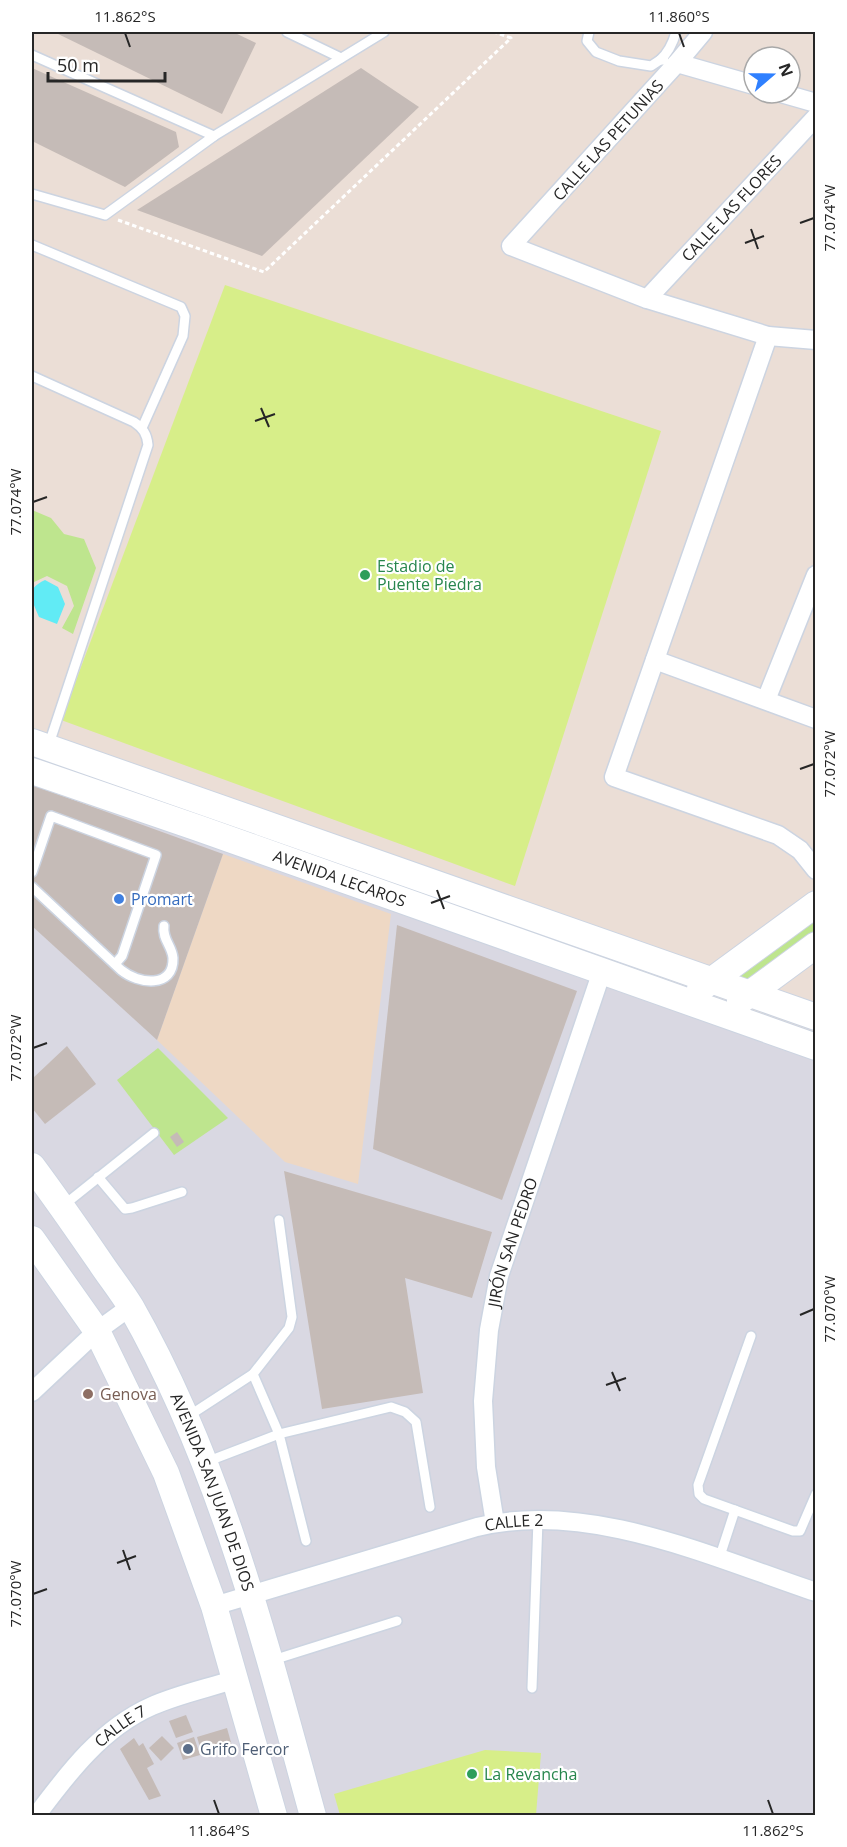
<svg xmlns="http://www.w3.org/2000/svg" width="847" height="1847" font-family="'Open Sans',sans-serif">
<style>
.industrial{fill:#d9d8e2}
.education{fill:#eed8c4}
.green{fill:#bee58e}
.pitch{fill:#d7ee89}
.water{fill:#61ebf5}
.building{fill:#c5bbb7}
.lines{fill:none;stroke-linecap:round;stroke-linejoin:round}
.lane-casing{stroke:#ccd4e1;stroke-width:12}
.street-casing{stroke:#ccd4e1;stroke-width:21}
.secondary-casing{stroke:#ccd4e1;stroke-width:28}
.path{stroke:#fff;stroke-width:3;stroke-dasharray:4.5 3;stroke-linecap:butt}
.lane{stroke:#fff;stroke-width:9}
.street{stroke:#fff;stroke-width:18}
.secondary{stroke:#fff;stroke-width:26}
.ticks{fill:none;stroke:#262626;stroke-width:2}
.leisure-dot{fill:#2e9e5b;stroke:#fff;stroke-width:2}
.shop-dot{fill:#3f7fe0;stroke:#fff;stroke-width:2}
.education-dot{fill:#8d6e63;stroke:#fff;stroke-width:2}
.service-dot{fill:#5c6f8a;stroke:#fff;stroke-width:2}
.labels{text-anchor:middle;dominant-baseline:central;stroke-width:4.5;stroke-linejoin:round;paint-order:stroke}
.street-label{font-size:16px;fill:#262626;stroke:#fff}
.leisure-label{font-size:16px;fill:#27864d;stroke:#fff;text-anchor:start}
.shop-label{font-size:16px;fill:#366cbe;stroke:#fff;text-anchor:start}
.education-label{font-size:16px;fill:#785e54;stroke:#fff;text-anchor:start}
.service-label{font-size:16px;fill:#4e5e75;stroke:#fff;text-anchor:start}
.neatline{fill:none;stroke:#262626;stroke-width:2}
.ticks-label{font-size:15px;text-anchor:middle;fill:#262626}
</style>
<rect width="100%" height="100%" fill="#ebded6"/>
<!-- industrial -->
<polygon class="industrial" points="32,754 815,1033 815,1815 32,1815"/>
<!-- education -->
<polygon class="education" points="223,854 391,914 358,1184 285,1162 157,1040"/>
<!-- green -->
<g class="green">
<polygon points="32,510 51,518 64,534 84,539 96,568 73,634 62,628 74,606 67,586 47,576 32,583"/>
<polygon points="815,907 815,942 747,990 716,980"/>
<polygon points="158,1048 228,1118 174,1155 117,1080"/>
</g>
<!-- pitch -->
<g class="pitch">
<polygon points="225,285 661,431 515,886 61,720"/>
<polygon points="485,1750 541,1753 536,1815 340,1815 334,1794"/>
</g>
<!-- water -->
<path class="water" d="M45,580L58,587L65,604L57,624L39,617C32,599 24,590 45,580Z"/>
<!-- building -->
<g class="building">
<polygon points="54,32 233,32 256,43 222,114"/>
<polygon points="32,68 176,132 179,147 125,187 32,141"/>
<polygon points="361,68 419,107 262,256 137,210"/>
<polygon points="32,785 223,854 157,1040 32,926"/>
<polygon points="397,925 577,991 502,1200 373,1149"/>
<polygon points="67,1046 96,1084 45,1124 32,1108 32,1079"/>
<polygon points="177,1132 184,1142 177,1147 170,1137"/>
<polygon points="284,1171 492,1232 472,1298 405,1278 423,1393 322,1409"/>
<polygon points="186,1715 193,1732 176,1738 169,1721"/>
<polygon points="227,1728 232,1746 202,1754 197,1737"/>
<polygon points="162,1736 174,1748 161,1761 149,1748"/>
<polygon points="194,1737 200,1755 183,1760 177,1743"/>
<polygon points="134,1738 139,1746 143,1743 154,1764 147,1768 161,1796 149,1800 120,1749"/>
</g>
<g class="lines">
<defs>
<g id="lane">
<polyline points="287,32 341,58"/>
<polyline points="589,32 587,41 596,52 619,61 651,66 660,60"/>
<polyline points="32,55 214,136"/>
<path d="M664,60H660C669,52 673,43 676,32"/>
<polyline points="32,194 105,215 214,136 384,32"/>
<polyline points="32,245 181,307 185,316 183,336 142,428"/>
<path d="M32,376L134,422C143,428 147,434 148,445L48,747"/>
<polyline points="32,872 51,816 156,855 122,956 115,964"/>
<path d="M32,887L121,970C138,984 174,989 173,958C172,946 162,939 164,926"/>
<polyline points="98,1177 125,1209 132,1208 182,1192"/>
<polyline points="64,1205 154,1133"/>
<polyline points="751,1336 698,1485 699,1494 704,1499 793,1531 800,1531 816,1494"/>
<polyline points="253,1374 279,1434 306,1541"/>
<polyline points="187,1417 253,1374 289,1328 292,1317 279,1220"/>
<polyline points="206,1462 279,1434 391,1407 405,1412 416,1422 430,1507"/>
<polyline points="719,1559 735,1510"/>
<polyline points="273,1660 397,1621"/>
<polyline points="532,1688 538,1520"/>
</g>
<g id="street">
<polyline points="703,32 677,63 511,246 647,299 768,336 816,340"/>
<polyline points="677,63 754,85"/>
<polyline points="781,93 816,103"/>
<path id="s1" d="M647,299L816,117"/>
<polyline points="768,336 614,777 778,835 800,850 816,870"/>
<polyline points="655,660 816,719"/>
<polyline points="766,700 816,575"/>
<polyline points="32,1392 97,1331 130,1307"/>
<path id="s2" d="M495,1523L486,1467L483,1401L489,1330L499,1276L602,971"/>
<path id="s3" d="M214,1606L477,1527C589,1500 711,1557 816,1592"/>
<path id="s4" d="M36,1816C68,1773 102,1728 152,1706C179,1694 209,1688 236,1679"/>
</g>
<g id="secondary">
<polyline points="32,742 816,1017"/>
<path id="s5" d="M32,771L198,828L816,1047"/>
<polyline points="700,989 816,904"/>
<polyline points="740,1001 816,945"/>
<path id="s6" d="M32,1166C55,1197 78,1230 100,1262C110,1277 122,1292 131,1307C221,1465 265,1642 313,1816"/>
<polyline points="32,1239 97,1331 166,1473 214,1606 274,1816"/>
</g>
</defs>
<!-- lane casing -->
<use href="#lane" class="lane-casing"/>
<!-- street casing -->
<use href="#street" class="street-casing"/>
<!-- secondary casing -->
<use href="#secondary" class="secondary-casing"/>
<!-- path -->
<polyline class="path" points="118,220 264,272 511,38 494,32"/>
<!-- lane -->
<use href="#lane" class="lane"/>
<!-- street -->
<use href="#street" class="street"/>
<!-- secondary -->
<use href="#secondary" class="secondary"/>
</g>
<!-- ticks -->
<path class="ticks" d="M125,33L130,47M679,33L684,47M800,223L814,218M751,229L758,249M745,243L764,236M261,408L269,427M255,421L275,414M33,502L47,497M800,769L814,764M437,890L444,909M431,903L450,896M33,1048L47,1043M800,1315L814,1309M612,1372L620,1391M606,1385L626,1378M123,1550L130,1570M117,1563L136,1556M33,1594L47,1589M214,1800L219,1814M768,1800L773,1814"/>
<!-- markers -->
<g class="leisure-dot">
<circle cx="365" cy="575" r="6"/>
<circle cx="472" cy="1774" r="6"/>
</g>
<circle class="shop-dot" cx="119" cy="899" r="6"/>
<circle class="education-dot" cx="88" cy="1394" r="6"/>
<circle class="service-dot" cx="188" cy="1749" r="6"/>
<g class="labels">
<!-- street labels -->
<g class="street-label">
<text transform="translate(608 140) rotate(-48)">CALLE LAS PETUNIAS</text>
<text stroke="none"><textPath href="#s1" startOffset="124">CALLE LAS FLORES</textPath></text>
<text stroke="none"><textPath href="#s5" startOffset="326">AVENIDA LECAROS</textPath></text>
<text stroke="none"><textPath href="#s2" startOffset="285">JIRÓN SAN PEDRO</textPath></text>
<text stroke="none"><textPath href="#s6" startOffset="375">AVENIDA SAN JUAN DE DIOS</textPath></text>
<text stroke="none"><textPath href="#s3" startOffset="312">CALLE 2</textPath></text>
<text stroke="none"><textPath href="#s4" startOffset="124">CALLE 7</textPath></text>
</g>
<!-- leisure labels -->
<g class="leisure-label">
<text x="377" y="566">Estadio de<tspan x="377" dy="18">Puente Piedra</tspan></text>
<text x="484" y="1774">La Revancha</text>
</g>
<!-- shop labels -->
<g class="shop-label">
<text x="131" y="899">Promart</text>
</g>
<!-- education labels -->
<g class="education-label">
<text x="100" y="1394">Genova</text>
</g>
<!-- service labels -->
<g class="service-label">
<text x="200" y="1749">Grifo Fercor</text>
</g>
</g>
<!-- border -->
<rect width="847" height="1847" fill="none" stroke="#ffffff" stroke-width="66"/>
<!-- north arrow -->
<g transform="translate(772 75) rotate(70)"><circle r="28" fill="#ffffff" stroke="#a8a8a8" stroke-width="1.5"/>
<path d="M0-4.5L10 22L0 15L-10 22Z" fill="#2f80ff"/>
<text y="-9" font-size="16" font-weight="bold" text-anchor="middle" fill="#262626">N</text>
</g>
<!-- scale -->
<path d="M48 72v9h117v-9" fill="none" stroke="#262626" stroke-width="3"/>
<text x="57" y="72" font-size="18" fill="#262626" stroke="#ffffff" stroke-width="4.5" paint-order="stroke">50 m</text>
<rect x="33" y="33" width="781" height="1781" class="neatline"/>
<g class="ticks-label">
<text x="125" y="22">11.862°S</text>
<text x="679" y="22">11.860°S</text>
<text transform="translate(830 218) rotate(-90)" y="5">77.074°W</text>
<text transform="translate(16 502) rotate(-90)" y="5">77.074°W</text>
<text transform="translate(830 764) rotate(-90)" y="5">77.072°W</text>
<text transform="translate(16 1048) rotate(-90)" y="5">77.072°W</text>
<text transform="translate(830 1309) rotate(-90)" y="5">77.070°W</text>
<text transform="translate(16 1594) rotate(-90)" y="5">77.070°W</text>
<text x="219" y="1836">11.864°S</text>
<text x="773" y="1836">11.862°S</text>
</g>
</svg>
